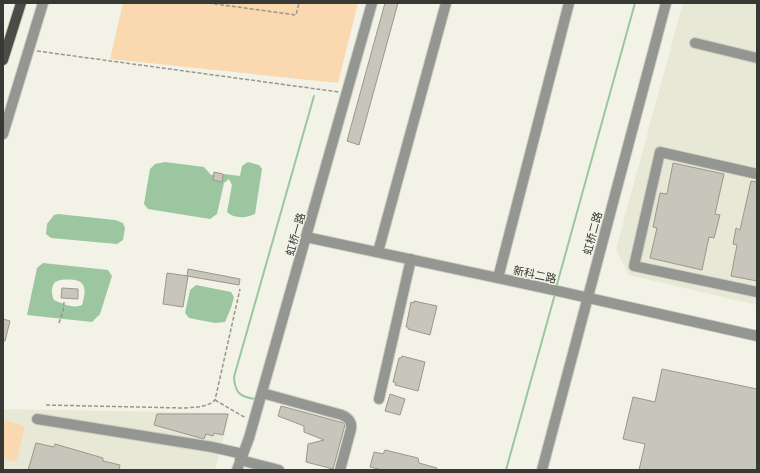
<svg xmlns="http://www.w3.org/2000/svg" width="760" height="473" font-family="'Playfair Display','Noto Sans SC',serif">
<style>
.built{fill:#e7e8d5}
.green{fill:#fad9b1}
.water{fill:#9bc69f;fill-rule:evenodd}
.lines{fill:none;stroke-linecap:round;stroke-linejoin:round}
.stream{stroke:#9bc69f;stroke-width:2}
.building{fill:#c8c5ba;stroke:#9b978d}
.minor-casing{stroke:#cdcdc3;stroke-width:12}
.major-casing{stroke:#cdcdc3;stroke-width:12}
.path{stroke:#979790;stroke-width:1.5;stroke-dasharray:4 2;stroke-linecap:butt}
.minor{stroke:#949692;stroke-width:10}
.major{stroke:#494d46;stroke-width:10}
.labels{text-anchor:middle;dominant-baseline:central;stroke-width:3;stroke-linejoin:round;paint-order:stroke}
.street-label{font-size:11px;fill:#383834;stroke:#f2f2e7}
</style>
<rect width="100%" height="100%" fill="#f2f2e7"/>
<!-- built -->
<g class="built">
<polygon points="683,3 757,3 757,305 629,275 616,249"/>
<polygon points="3,409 50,410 230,413 215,470 3,470"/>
</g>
<!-- green -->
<g class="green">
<polygon points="123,3 358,3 338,83 110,59"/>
<polygon points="3,420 25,426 16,462 3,459"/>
</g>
<!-- water -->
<g class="water">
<path d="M165,162L204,167L211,175L224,174L240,176L242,166L248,162L259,165L262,169L255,214C247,218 234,219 227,212L232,185L229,179L224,183L217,214L210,219L148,209L144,204L150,169L155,164Z"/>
<polygon points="58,214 115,220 123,223 125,228 123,240 117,244 51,238 46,234 47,224 54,215"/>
<path d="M43,263L108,270L112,276L100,314L92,322L27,315L37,268ZM60,280C82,278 89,283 82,305C73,309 63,304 54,300C51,293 51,288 55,282Z"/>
<polygon points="196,285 231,292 234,297 231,308 225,322 215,323 189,318 185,313 190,290"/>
</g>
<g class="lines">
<!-- stream -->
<g class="stream">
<polyline points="556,288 635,3"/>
<path d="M255,399C240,397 235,393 234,377L314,96"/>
<polyline points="506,470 555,294"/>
</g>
</g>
<!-- building -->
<g class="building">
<polygon points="385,3 398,3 359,145 347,141"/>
<polygon points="673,163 724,174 715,214 720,215 714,238 709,237 702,270 650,258 657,228 653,227 660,193 667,194"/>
<polygon points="214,172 223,174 222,182 213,180"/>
<polygon points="751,181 757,182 757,281 731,276 737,245 733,244 736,228 740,230"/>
<polygon points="188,269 240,279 239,285 187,276"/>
<polygon points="167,273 188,276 183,307 163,304"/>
<polygon points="62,288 78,289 78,299 61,298"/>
<polygon points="414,301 437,306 430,335 408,329 408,327 406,327 411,302 414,303"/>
<polygon points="3,319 10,321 5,341 3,341"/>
<polygon points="402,356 425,362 418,391 395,385 396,383 393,382 399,358 401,358"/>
<polygon points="662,369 757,389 757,470 639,470 645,444 623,439 633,397 655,402"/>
<polygon points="390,394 405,399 400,415 385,411"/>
<polygon points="281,406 344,423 345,425 333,469 306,462 308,444 324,440 304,432 304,426 278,416"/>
<polygon points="157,414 228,414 223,435 214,433 213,436 206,434 204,439 154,425"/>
<polygon points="36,443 54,447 55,444 103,458 103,461 120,465 119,470 28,470"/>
<polygon points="385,450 418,458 419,463 437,468 437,470 382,470 370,467 374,452 383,454"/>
</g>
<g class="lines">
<defs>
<g id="minor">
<polyline points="695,43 757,58"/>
<polyline points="3,134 43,3"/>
<polyline points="757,174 660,152 634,266 757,292"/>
<polyline points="306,237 549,289 757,336"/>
<polyline points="378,252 446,3"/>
<polyline points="498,278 569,3"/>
<path d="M262,393L342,415C349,418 352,422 351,429L340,470"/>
<polyline points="379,399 411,259"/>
<polyline points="37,419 212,447 243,454"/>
<polyline points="240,460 279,470"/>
<polyline points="237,470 249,438 372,3"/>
<polyline points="542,470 666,3"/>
</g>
<polyline id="major" points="3,60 21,3"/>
</defs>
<!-- minor casing -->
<use href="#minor" class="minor-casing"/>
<!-- major casing -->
<use href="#major" class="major-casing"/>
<!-- path -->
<g class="path">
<polyline points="208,3 296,15 299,3"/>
<polyline points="37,51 339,92"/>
<polyline points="59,323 63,311 64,302"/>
<polyline points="215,400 246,418"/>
<path d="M46,405L183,408C195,407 206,408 215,400L240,289"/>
</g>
<!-- minor -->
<use href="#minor" class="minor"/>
<!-- major -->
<use href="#major" class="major"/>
</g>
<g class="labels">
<!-- street labels -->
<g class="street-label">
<text transform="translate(592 233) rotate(-75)">虹桥二路</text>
<text transform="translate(295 234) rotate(-74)">虹桥一路</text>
<text transform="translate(535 274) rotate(12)">新科二路</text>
</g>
</g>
<!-- border -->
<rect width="760" height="473" fill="none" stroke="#383834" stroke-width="8"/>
</svg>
